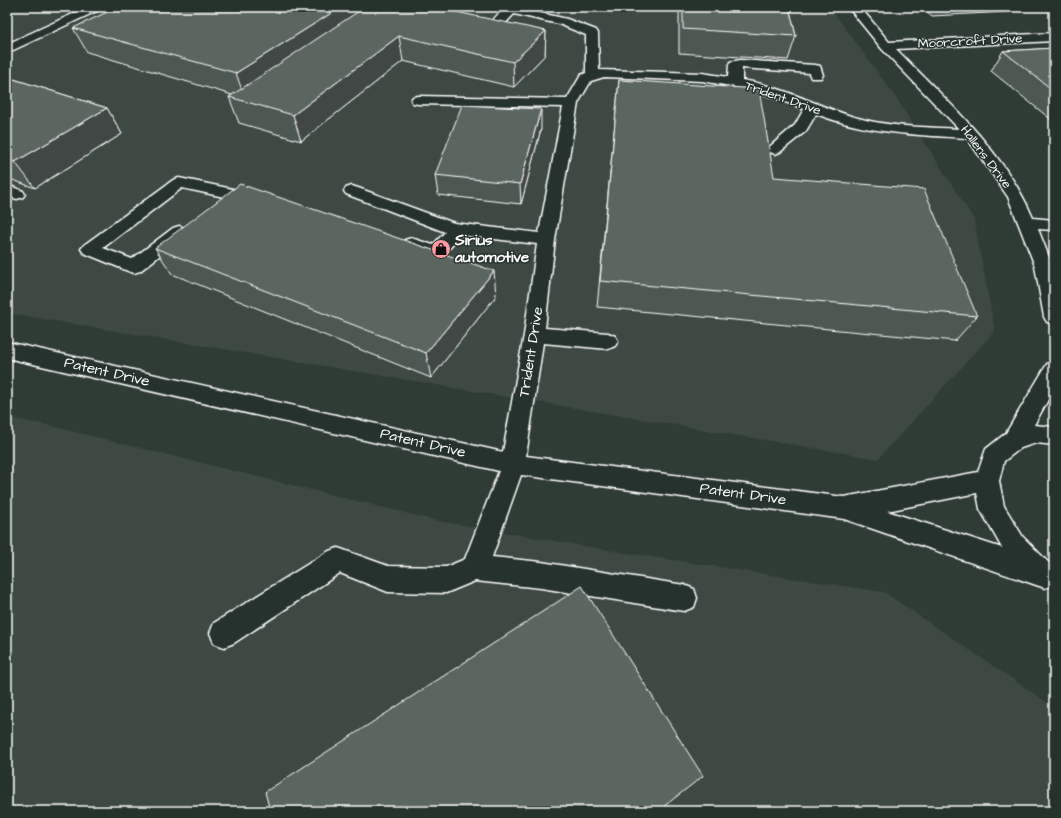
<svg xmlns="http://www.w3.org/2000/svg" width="1061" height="818" font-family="'Architects Daughter',sans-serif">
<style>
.built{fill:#3c4842}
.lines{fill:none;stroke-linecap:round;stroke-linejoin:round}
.minor-casing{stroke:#fff;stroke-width:3}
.minor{fill:#26332d;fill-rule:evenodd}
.wall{fill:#4e5853;stroke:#fff}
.shaded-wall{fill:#404744;stroke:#fff}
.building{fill:#5b6661;stroke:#fff}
.labels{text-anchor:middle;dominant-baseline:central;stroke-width:3;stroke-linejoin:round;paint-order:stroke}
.far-street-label{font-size:13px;fill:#fff;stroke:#26332d}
.poi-label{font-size:15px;font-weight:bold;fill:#fff;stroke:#26332d;text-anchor:start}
.street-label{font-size:15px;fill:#fff;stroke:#26332d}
</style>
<rect width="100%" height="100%" fill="#2f3b35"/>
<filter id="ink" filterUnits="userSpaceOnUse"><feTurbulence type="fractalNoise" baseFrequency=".025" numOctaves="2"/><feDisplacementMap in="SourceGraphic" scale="8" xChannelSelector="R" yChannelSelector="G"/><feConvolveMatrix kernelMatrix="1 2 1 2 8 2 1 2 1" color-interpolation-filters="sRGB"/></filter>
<g filter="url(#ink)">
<!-- built -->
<g class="built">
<polygon points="7,7 830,7 893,93 974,219 995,331 878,459 7,313"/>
<polygon points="7,418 43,424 434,520 608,550 884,592 1054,707 1054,811 7,811"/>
</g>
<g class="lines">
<defs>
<g id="minor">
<polygon points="88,7 103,7 101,9 7,53 7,44"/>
<path d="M514,7L567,19L596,30L598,33L599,70L702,73L728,77L729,65L730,62L740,60L815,65L820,66L823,75L821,78H811L809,73L742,68V80C782,86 819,107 858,118C888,127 927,127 959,129L882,49L848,7H860L889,42L1054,33V41L896,49C946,100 1005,152 1033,218L1054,220V230L1038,229L1054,270V324L1047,322L1044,317L1035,266L1008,197L967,138C916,135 865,133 816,114L806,131L780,152L775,154L770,152L767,149L795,125L804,109L753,90L702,81L604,77L591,81L578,103L555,240L545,328L608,333L615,336L618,341L615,346L608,349L543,343L526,456L844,497L978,472L986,449L1006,433L1047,364L1054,362V389L1034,425L1054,427V445L1036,443L1021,448L1004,461L999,481L1004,506L1023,537L1050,564L1054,566V584L1045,588L844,519L521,475L492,557L541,562L684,585L694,589L697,598L694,607L684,611L541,588L475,581L446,593L388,592L340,573L234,643L224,647L214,643L210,633L214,623L329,551L338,548L388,566L446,567L465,559L499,471L7,358V342L503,452L524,335L537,244L461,235L442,257L436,259L405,248L402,244L405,240L411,238L433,245L445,232L346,194L344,191L346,188L352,186L358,188L454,223L539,233L563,107L418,104L413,103L411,100L413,97L418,96L567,99L581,75L586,73V35L559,24L514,14L500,29L515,32L517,35L515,38L511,39L489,34L487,31C490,21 503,7 514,7ZM977,493L980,509L1002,548L887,511Z"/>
<polygon points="179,178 257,194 263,195 265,199 263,203 257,204 182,188 103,248 132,259 173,228 179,226 185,228 188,232 185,236 140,271 134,273 128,271 84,253 81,249 84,245 173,180"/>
<polygon points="7,185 23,191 25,194 23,197 17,199 7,196"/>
</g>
</defs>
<!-- minor casing -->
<use href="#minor" class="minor-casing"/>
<!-- minor -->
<use href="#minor" class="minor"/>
</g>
<!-- wall -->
<g class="wall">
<polygon points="679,7 789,7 796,36 788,60 679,53"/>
<polygon points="922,7 1010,7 1007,12 932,16"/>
<polygon points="361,10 546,31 545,55 514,87 403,61 301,141 239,123 229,97 232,95 87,52 73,28"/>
<polygon points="1054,48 1054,122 991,71 1003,51"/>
<polygon points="7,77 107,108 122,134 35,188 7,178"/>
<polygon points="619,80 774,177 977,316 955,341 597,307"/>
<polygon points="541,129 521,204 438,195 435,175"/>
<polygon points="155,248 496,296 431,378 172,274"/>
</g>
<!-- shaded-wall -->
<g class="shaded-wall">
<polygon points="341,7 360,7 363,20 245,99 236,73"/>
<polygon points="546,31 545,55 514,87 513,62"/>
<polygon points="399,36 403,61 301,141 293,115"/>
<polygon points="107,108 122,134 35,188 15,162"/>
<polygon points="541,109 541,129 521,204 520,184"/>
<polygon points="7,193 13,201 7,204"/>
<polygon points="494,271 496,296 431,378 426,353"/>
</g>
<!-- building -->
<g class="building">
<polygon points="118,7 341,7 236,73 73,28"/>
<polygon points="365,7 433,7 546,31 513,62 399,36 293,115 229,97"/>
<polygon points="683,7 789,7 796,36 683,29"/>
<polygon points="1054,48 1054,91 1003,51"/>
<polygon points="7,77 107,108 15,162 7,159"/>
<polygon points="619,80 759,89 774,177 924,189 977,316 600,281"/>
<polygon points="462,105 541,109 520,184 435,175"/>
<polygon points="240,184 494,271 426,353 155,248"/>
<polygon points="582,586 703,776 658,811 270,811 265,792"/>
</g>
</g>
<!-- icons -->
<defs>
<symbol id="shop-disc" viewBox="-11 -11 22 22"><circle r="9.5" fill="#ff9aa2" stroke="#26332d"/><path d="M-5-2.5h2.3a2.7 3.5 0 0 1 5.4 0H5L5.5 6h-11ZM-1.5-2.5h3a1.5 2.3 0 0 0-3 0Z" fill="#111"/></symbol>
</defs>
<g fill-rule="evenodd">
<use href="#shop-disc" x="430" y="238" width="22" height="22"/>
</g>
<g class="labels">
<!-- far-street labels -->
<g class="far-street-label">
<text transform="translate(970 41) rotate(-3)">Moorcroft Drive</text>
<text transform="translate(783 98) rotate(19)">Trident Drive</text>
<text transform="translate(986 157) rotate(53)">Hallens Drive</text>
</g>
<!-- poi labels -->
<g class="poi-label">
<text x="455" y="240">Sirius<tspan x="455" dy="17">automotive</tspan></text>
</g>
<!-- street labels -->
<g class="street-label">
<text transform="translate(531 352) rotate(-81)">Trident Drive</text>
<text transform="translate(107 372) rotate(13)">Patent Drive</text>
<text transform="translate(423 443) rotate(13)">Patent Drive</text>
<text transform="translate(743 494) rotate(8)">Patent Drive</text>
</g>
</g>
<!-- margin -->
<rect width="1061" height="818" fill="none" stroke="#26332d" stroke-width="24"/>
<rect x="12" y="12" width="1037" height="794" fill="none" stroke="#fff" stroke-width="1.5" filter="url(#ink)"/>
</svg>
